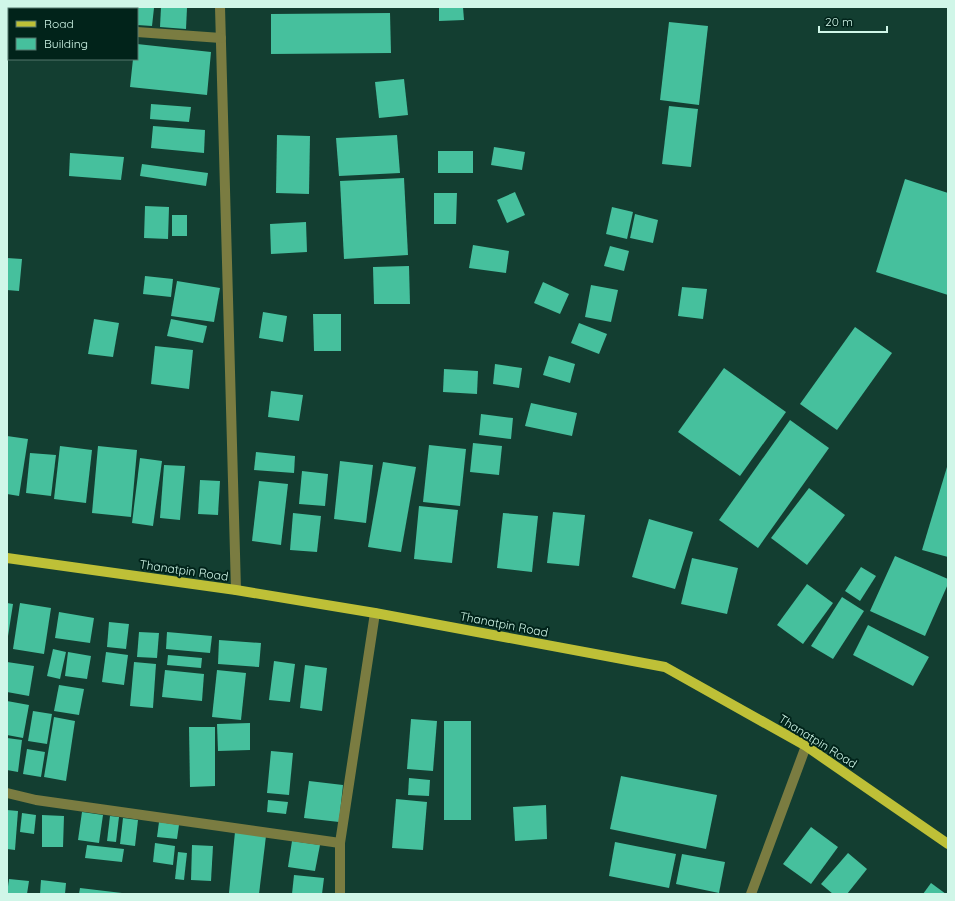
<svg xmlns="http://www.w3.org/2000/svg" width="955" height="901" font-family="Quicksand,sans-serif">
<style>
.building{fill:#46c09d}
.lines{fill:none;stroke-linecap:round;stroke-linejoin:round}
.minor{stroke:#7a7c41;stroke-width:10}
.major{stroke:#bec037;stroke-width:10}
.labels{text-anchor:middle;dominant-baseline:central;stroke-width:4;stroke-linejoin:round;paint-order:stroke}
.street-label{font-size:12px;fill:#d0f6e8;stroke:#01231a}
</style>
<rect width="100%" height="100%" fill="#133e31"/>
<!-- building -->
<g class="building">
<polygon points="126,7 154,8 152,26 137,25 137,9 126,9"/>
<polygon points="161,7 187,8 186,29 160,27"/>
<polygon points="439,7 463,7 464,20 439,21"/>
<polygon points="390,13 391,53 271,54 271,14"/>
<polygon points="669,22 708,26 699,105 660,100"/>
<polygon points="137,44 211,52 207,95 130,87 133,59 137,59"/>
<polygon points="404,79 408,115 379,118 375,82"/>
<polygon points="151,104 191,107 189,122 150,119"/>
<polygon points="669,106 698,109 691,167 662,164"/>
<polygon points="153,126 205,130 204,153 151,148"/>
<polygon points="277,135 310,136 309,194 276,193"/>
<polygon points="397,135 400,173 339,176 336,138"/>
<polygon points="494,147 525,152 522,170 491,165"/>
<rect x="438" y="151" width="35" height="22"/>
<polygon points="70,153 124,157 121,180 69,176"/>
<polygon points="142,164 208,173 206,186 140,176"/>
<polygon points="404,178 408,255 344,259 340,181"/>
<polygon points="905,179 948,193 948,295 876,272"/>
<polygon points="515,192 525,215 507,223 497,200"/>
<polygon points="434,193 457,193 456,224 434,224"/>
<polygon points="145,206 169,207 168,239 144,238"/>
<polygon points="612,207 633,212 627,239 606,234"/>
<polygon points="635,214 658,220 653,243 630,238"/>
<rect x="172" y="215" width="15" height="21"/>
<polygon points="306,222 307,252 271,254 270,224"/>
<polygon points="473,245 509,251 506,273 469,268"/>
<polygon points="610,246 629,251 624,271 604,266"/>
<polygon points="7,258 22,259 19,291 7,290"/>
<polygon points="409,266 410,304 374,304 373,267"/>
<polygon points="145,276 173,279 171,297 143,294"/>
<polygon points="177,281 220,288 214,322 171,316"/>
<polygon points="543,282 569,294 560,314 534,303"/>
<polygon points="591,285 618,290 611,322 585,317"/>
<polygon points="682,287 707,289 703,319 678,316"/>
<polygon points="263,312 287,316 283,342 259,338"/>
<polygon points="313,314 341,314 341,351 314,351"/>
<polygon points="94,319 119,323 113,357 88,354"/>
<polygon points="171,319 207,326 203,343 167,336"/>
<polygon points="579,323 607,334 599,354 571,343"/>
<polygon points="855,327 892,353 837,430 800,404"/>
<polygon points="155,346 193,350 189,389 151,384"/>
<polygon points="549,356 575,364 570,383 543,375"/>
<polygon points="495,364 522,368 519,388 493,384"/>
<polygon points="724,368 786,412 740,476 678,432"/>
<polygon points="444,369 478,371 477,394 443,392"/>
<polygon points="271,391 303,395 299,421 268,417"/>
<polygon points="531,403 577,413 572,436 525,426"/>
<polygon points="481,414 513,418 511,439 479,435"/>
<polygon points="790,420 829,448 758,548 719,520"/>
<polygon points="7,436 28,439 19,496 7,494"/>
<polygon points="473,443 502,446 499,475 470,472"/>
<polygon points="429,445 466,449 460,506 423,502"/>
<polygon points="60,446 92,450 86,503 54,499"/>
<polygon points="98,446 137,450 131,517 92,513"/>
<polygon points="256,452 295,456 294,473 254,470"/>
<polygon points="30,453 56,455 51,496 26,493"/>
<polygon points="140,458 162,461 153,526 132,523"/>
<polygon points="340,461 373,465 366,523 334,519"/>
<polygon points="383,462 416,467 401,552 368,547"/>
<polygon points="164,465 185,466 180,520 160,518"/>
<polygon points="947,467 948,467 948,557 922,550"/>
<polygon points="302,471 328,474 325,506 299,504"/>
<polygon points="200,480 220,481 218,515 198,514"/>
<polygon points="259,481 288,484 281,545 252,541"/>
<polygon points="809,488 845,515 807,565 771,538"/>
<polygon points="419,506 458,510 452,563 414,559"/>
<polygon points="553,512 585,515 579,566 547,563"/>
<polygon points="293,513 321,516 317,552 290,550"/>
<polygon points="503,513 538,516 532,572 497,568"/>
<polygon points="649,519 693,532 675,589 632,577"/>
<polygon points="895,556 948,579 948,584 925,636 870,611"/>
<polygon points="692,558 738,568 727,614 681,604"/>
<polygon points="861,567 876,576 860,601 845,591"/>
<polygon points="807,584 833,603 803,644 777,625"/>
<polygon points="842,597 864,611 833,659 811,646"/>
<polygon points="7,603 13,604 8,636 7,636"/>
<polygon points="20,603 51,608 44,654 13,649"/>
<polygon points="59,612 94,618 90,643 55,638"/>
<polygon points="109,622 129,624 126,649 107,647"/>
<polygon points="868,625 929,657 913,686 853,655"/>
<polygon points="139,632 159,633 157,658 137,657"/>
<polygon points="167,632 212,636 210,653 166,649"/>
<polygon points="219,640 261,643 259,667 218,664"/>
<polygon points="53,649 66,652 60,679 47,676"/>
<polygon points="68,652 91,656 87,679 65,676"/>
<polygon points="106,652 128,655 124,685 102,682"/>
<polygon points="168,655 202,658 201,668 167,665"/>
<polygon points="274,661 295,664 290,702 269,700"/>
<polygon points="7,662 34,666 29,696 7,692"/>
<polygon points="134,662 156,664 153,708 130,706"/>
<polygon points="305,665 327,668 322,711 300,708"/>
<polygon points="165,670 204,674 202,701 162,697"/>
<polygon points="217,670 246,673 241,720 212,717"/>
<polygon points="59,685 84,689 79,715 54,711"/>
<polygon points="7,701 29,705 23,738 7,735"/>
<polygon points="33,711 52,714 47,744 28,741"/>
<polygon points="54,717 75,721 66,781 44,777"/>
<polygon points="411,719 437,721 433,771 407,769"/>
<rect x="444" y="721" width="27" height="99"/>
<polygon points="250,723 250,750 218,751 217,724"/>
<polygon points="189,727 215,727 215,786 190,787"/>
<polygon points="7,738 22,740 18,772 7,770"/>
<polygon points="27,749 45,752 41,777 23,774"/>
<polygon points="271,751 293,753 289,795 267,793"/>
<polygon points="621,776 717,795 706,849 610,829"/>
<polygon points="409,778 430,780 429,796 408,795"/>
<polygon points="309,781 343,785 339,822 304,818"/>
<polygon points="396,799 427,802 423,850 392,848"/>
<polygon points="268,800 288,802 286,814 267,812"/>
<polygon points="546,805 547,839 515,841 513,807"/>
<polygon points="7,810 18,811 15,850 7,849"/>
<polygon points="82,812 103,815 99,843 78,840"/>
<polygon points="22,813 36,815 34,834 20,832"/>
<polygon points="42,815 64,816 63,847 42,847"/>
<polygon points="110,816 119,817 116,842 107,841"/>
<polygon points="123,818 138,820 135,846 120,844"/>
<polygon points="159,822 179,825 177,839 157,837"/>
<polygon points="811,827 838,847 811,884 783,864"/>
<polygon points="235,832 266,836 259,894 229,893"/>
<polygon points="292,841 320,845 315,871 288,867"/>
<polygon points="615,842 676,854 669,888 609,876"/>
<polygon points="155,843 175,846 173,865 153,862"/>
<polygon points="87,845 124,849 122,862 85,858"/>
<polygon points="192,845 213,846 211,881 191,880"/>
<polygon points="178,852 187,853 184,880 175,879"/>
<polygon points="848,853 867,869 847,894 833,894 821,884"/>
<polygon points="682,854 725,862 719,893 676,884"/>
<polygon points="294,875 324,878 322,894 292,894"/>
<polygon points="9,879 29,881 27,894 7,894"/>
<polygon points="41,880 66,883 65,894 40,894"/>
<polygon points="931,883 946,894 923,894"/>
<polygon points="80,888 122,893 121,894 79,894"/>
</g>
<g class="lines">
<!-- minor -->
<g class="minor">
<polyline points="220,7 236,590"/>
<polyline points="7,20 9,20"/>
<polyline points="137,32 221,38"/>
<polyline points="7,793 36,800 340,843"/>
<polyline points="340,894 340,843 375,613"/>
<polyline points="751,894 806,746"/>
</g>
<!-- major -->
<polyline class="major" points="7,558 236,590 375,613 665,667 806,746 948,844"/>
</g>
<g class="labels">
<!-- street labels -->
<g class="street-label">
<text transform="translate(184 570) rotate(8)">Thanatpin Road</text>
<text transform="translate(504 624) rotate(11)">Thanatpin Road</text>
<text transform="translate(818 741) rotate(32)">Thanatpin Road</text>
</g>
</g>
<!-- border -->
<rect width="955" height="901" fill="none" stroke="#d0f6e8" stroke-width="16"/>
<!-- legend -->
<rect x="8" y="8" width="130" height="52" fill="#01231a" stroke="#54776c"/>
<rect x="16" y="21" width="20" height="6" fill="#bec037" stroke="#54776c"/>
<text x="44" y="28" font-size="12" fill="#d0f6e8">Road</text>
<rect x="16" y="38" width="20" height="12" fill="#46c09d" stroke="#54776c"/>
<text x="44" y="48" font-size="12" fill="#d0f6e8">Building</text>
<!-- scale -->
<path d="M819 26v6h68v-6" fill="none" stroke="#d0f6e8" stroke-width="2"/>
<text x="825" y="26" font-size="12" fill="#d0f6e8" stroke="#01231a" stroke-width="3" paint-order="stroke">20 m</text>
</svg>
